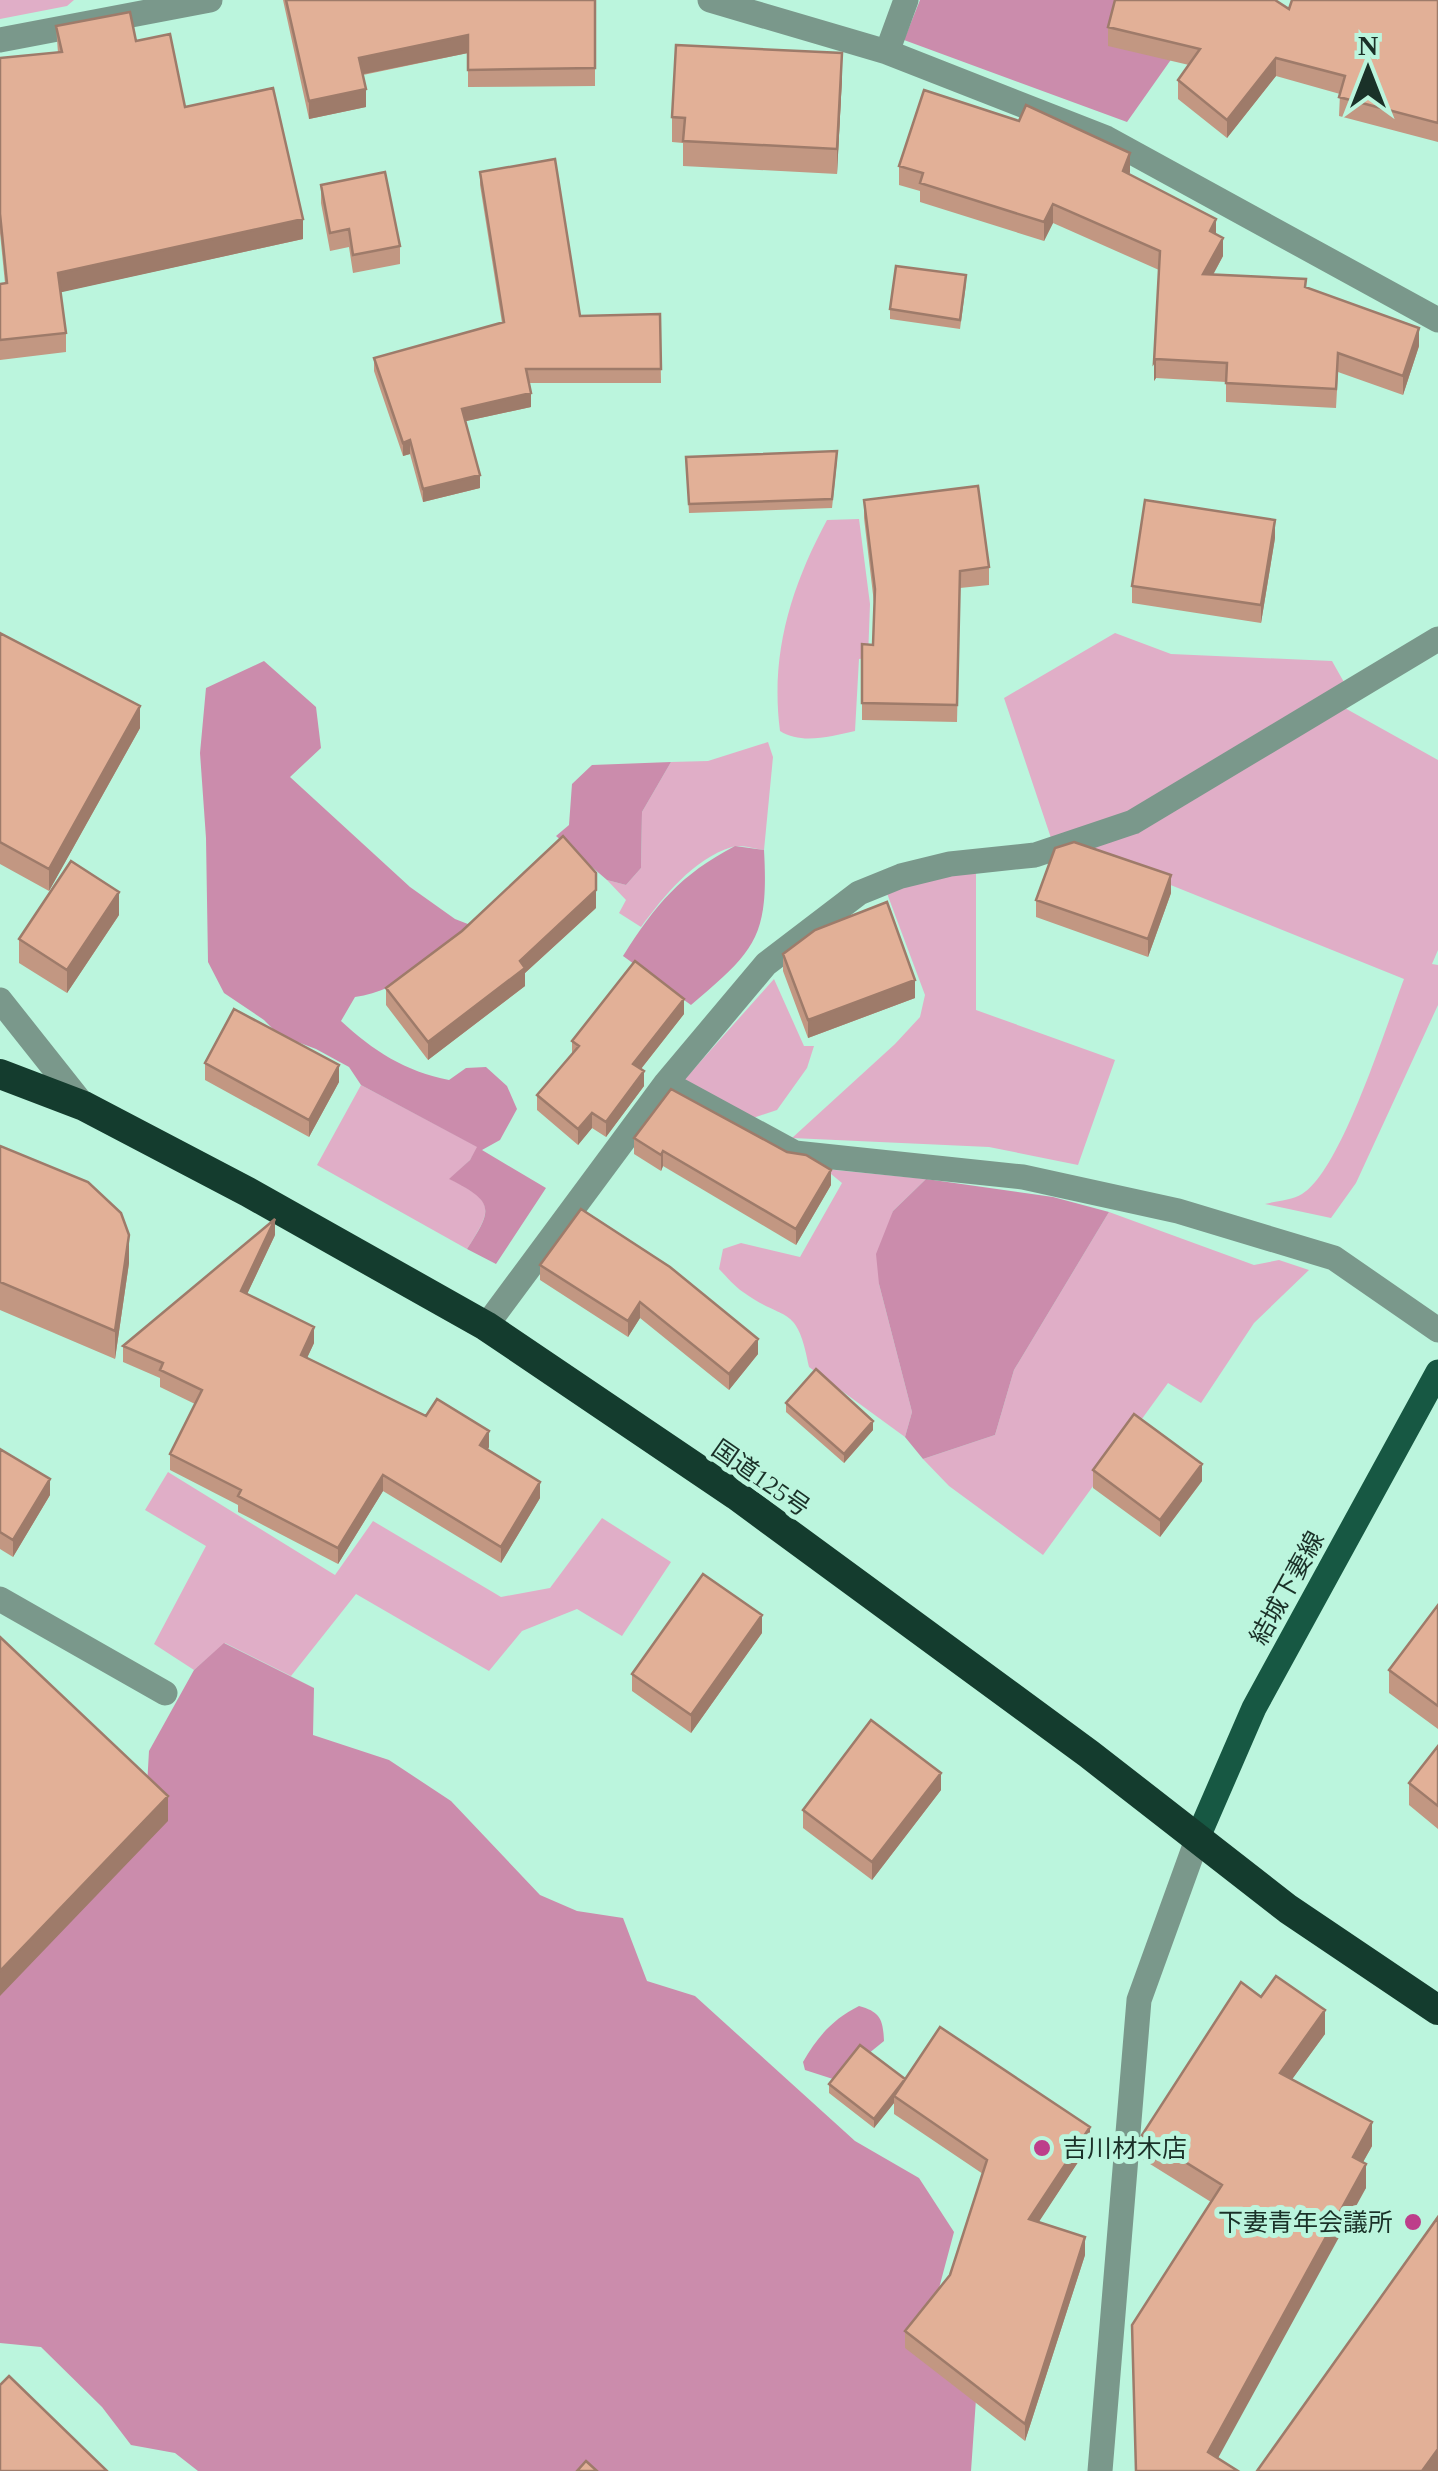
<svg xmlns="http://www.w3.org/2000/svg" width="1438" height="2471" font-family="'Times New Roman','Noto Sans JP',serif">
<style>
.green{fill:#e0aec7}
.forest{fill:#cb8cac}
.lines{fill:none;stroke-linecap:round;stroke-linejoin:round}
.street{stroke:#7a988b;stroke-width:25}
.primary{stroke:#175843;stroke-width:25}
.highway{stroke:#143c2e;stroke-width:30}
.wall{fill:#c29782}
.shaded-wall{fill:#9e7b6a}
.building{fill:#e2b097;stroke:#9e7b6a;stroke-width:2.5}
.poi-dot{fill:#bd3e8a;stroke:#bbf5dd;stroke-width:4}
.labels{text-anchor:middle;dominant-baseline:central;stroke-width:10;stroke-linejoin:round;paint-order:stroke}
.street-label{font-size:25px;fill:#1a3128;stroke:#bbf5dd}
.poi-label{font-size:25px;fill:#1a3128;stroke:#bbf5dd;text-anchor:start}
</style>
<rect width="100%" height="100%" fill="#bbf5dd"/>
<path class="green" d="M0,0H74L67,6L0,19Z
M859,519L870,604L868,658L859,659L855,731C831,736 802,745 780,731C770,654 791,587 827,520Z
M1115,633L1171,654L1332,661L1345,684L1122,815L1051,838L1004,698Z
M1343,707L1438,760V950L1432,964L1438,965V1005L1356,1183L1331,1218L1265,1204C1276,1201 1293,1200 1302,1194C1341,1171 1386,1026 1404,979L1081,849Z
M768,742L773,757L764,850C754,849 741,844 732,847C693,859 664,896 641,927L619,913L626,900L607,880L626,885L641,868L642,812L671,762L708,761Z
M976,866V1010L1115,1060L1078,1165L989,1147L792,1138L895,1044L920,1017L925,995L885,888Z
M774,979L804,1046H814L807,1068L777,1110L753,1118L684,1080Z
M361,1085L478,1147L470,1160L450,1179C496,1202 492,1209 467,1249L317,1165Z
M825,1169L926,1179L893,1211L879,1284L912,1412L905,1437L809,1367C797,1302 785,1323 743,1292C734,1286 726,1276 719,1269L723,1249L741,1243L800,1257L842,1183Z
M1109,1212L1254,1265L1279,1260L1309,1270L1254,1323L1201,1403L1168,1383L1043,1555L949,1486L923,1459L995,1435L1014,1370Z
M168,1472L335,1575L373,1521L501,1597L550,1588L602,1518L671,1562L622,1636L577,1609L522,1631L489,1671L356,1594L291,1676L225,1643L194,1670L154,1644L206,1546L145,1510Z"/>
<path class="forest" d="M920,0H1213L1127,122L904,40Z
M264,661L316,707L321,748L290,777L410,887L455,919L473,926C436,957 403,990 355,997L341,1021C372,1050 406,1072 449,1080L466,1068L486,1067L507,1086L517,1109L500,1140L482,1150L546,1188L496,1264L467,1249C493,1209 495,1202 449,1179L470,1160L477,1147L361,1085L349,1067L316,1049L279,1035L264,1020L224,993L208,962L206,838L200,753L206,688Z
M671,762L642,812L641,868L626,885L607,880L556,836L569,825L572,784L592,765Z
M735,846L764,850C769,938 755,951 691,1005L623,956C656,904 680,875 735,846Z
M926,1179L1053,1197L1109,1212L1014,1370L995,1435L923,1459L905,1437L912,1412L879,1284L876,1254L893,1211Z
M224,1643L314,1688L313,1735L389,1760L451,1801L540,1895L577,1911L623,1918L647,1981L695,1996L855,2141L919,2178L954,2232L934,2307L976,2399L971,2471H198L175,2453L131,2445L102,2407L41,2347L0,2343V1955L145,1821L149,1751L194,1670Z
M859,2006C881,2012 883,2020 884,2041L836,2080L805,2070L803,2062C818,2036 833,2019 859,2006Z"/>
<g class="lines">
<path class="street" d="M710,0L887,52L1106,138L1438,320
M0,40L210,0
M887,52L906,0
M0,1000L84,1106
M666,1083L795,1153L1023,1177L1178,1211L1334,1258L1438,1330
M486,1326L666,1083L766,964L859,893L901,876L950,864L1035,855L1133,822L1438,639
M0,1599L165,1693
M1100,2471L1139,2000L1198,1837"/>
<path class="primary" d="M1198,1837L1254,1708L1438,1372"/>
<path class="highway" d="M0,1074L84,1106L248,1192L486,1326L736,1495L1089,1754L1288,1909L1438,2010"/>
</g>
<path class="wall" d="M283,0H595V86L468,87V53L363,75L366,107L309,119Z
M1438,0V142L1339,116L1340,94L1276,76L1227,138L1178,99V80L1189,65L1108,46V27L1289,9Z
M56,26L136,41L185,107L303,239L60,292L66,333V352L0,360V284L5,283L0,233V58L58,53Z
M842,78L837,174L683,166V143L672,142V117Z
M899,166L1130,172L1129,174L1216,234L1223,256L1213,275L1306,287L1419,346L1403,395L1338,372L1336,408L1226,402V382L1156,378L1154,381L1159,270L1053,223L1044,241L920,202V191L899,185Z
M480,172L580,316L660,314L661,383H529L531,407L466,421L480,488L423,502L410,454L403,456L374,371V358L502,323L480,185Z
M321,185L400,246V264L353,273L349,247L330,251L321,203Z
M966,284L960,329L890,319V309Z
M686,457L837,460L832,508L689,513Z
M864,500L989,567V585L960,588L957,722L862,720V644L873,645L874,603L864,518Z
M1275,538L1261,623L1132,603V586Z
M0,633L140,728L49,891L0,864Z
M1171,893L1148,957L1036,917V900Z
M596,908L525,973V986L428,1060L386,1005V988Z
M119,915L67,993L19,963V939Z
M783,954L915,998L808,1038L783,971Z
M684,1014L641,1069L644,1086L606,1137L592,1128L578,1145L537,1110V1095L572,1054V1041Z
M205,1063L339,1082L309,1137L205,1080Z
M634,1138L831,1185L796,1245L663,1166L661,1171L634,1154Z
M0,1146L129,1263L115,1359L0,1310Z
M275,1235L247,1294L314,1343L307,1358L489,1447L488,1450L540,1498L501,1563L383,1491L338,1564L238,1512V1505L170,1470V1454L195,1404L160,1387V1378L123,1362V1346Z
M540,1265L670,1267L758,1354L729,1390L640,1318L628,1337L540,1280Z
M786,1403L873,1430L844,1463L786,1412Z
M0,1449L50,1495L13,1557L0,1549Z
M1093,1470L1202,1481L1160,1537L1093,1488Z
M1438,1605V1729L1389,1693V1670Z
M762,1633L691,1733L632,1691V1674Z
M1438,1746V1829L1409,1805V1783Z
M941,1790L872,1880L803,1828V1810Z
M1261,1997L1325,2034L1292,2079L1372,2146L1363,2162L1366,2188L1135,2471L1211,2202L1142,2159V2135Z
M905,2079L1090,2144L1038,2222L1085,2255L1025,2441L905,2348V2331L950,2275L983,2174L894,2114V2103L874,2128L829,2093V2084Z"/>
<path class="shaded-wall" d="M468,35V53L359,75V58Z
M842,53V78L837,174V149Z
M1276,58V76L1227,138V120Z
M366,89V107L309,119V101Z
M1130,153V172L1123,190V171Z
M1053,204V223L1044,241V222Z
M303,219V239L58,293V273Z
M1216,219V238L1210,231Z
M1223,238V256L1203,293V274Z
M1419,328V346L1403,395V376Z
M1156,359V378L1154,381V362Z
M531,393V407L462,422V409Z
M410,440V454L403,456V443Z
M480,475V488L423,502V489Z
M1275,520V538L1261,623V605Z
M140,706V728L49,891V869Z
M1171,875V893L1148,957V939Z
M596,890V908L525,973V986L428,1060V1042Z
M119,892V915L67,993V970Z
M915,980V998L808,1038V1020Z
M684,999V1014L633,1079V1064Z
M339,1065V1082L309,1137V1120Z
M644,1071V1086L606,1137V1122Z
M592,1113V1128L578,1145V1129Z
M663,1151V1166L661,1171V1155Z
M831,1170V1185L796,1245V1229Z
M275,1219V1235L241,1307V1291Z
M129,1235V1263L115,1359V1331Z
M640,1302V1318L628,1337V1321Z
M314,1327V1343L301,1371V1355Z
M758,1339V1354L729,1390V1374Z
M873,1421V1430L844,1463V1454Z
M489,1431V1447L480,1462V1445Z
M1202,1464V1481L1160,1537V1520Z
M383,1475V1491L338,1564V1548Z
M50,1479V1495L13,1557V1540Z
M540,1482V1498L501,1563V1547Z
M762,1615V1633L691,1733V1715Z
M941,1773V1790L872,1880V1862Z
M168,1796V1821L0,1996V1971Z
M1325,2010V2034L1280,2096V2073Z
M905,2079L894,2096V2103L874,2128V2119Z
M1372,2122V2146L1353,2180V2157Z
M1090,2127V2144L1029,2237V2219Z
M1366,2164V2188L1211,2471L1208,2452Z
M1085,2237V2255L1025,2441V2424Z
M1438,2449V2471H1422Z"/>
<path class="building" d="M286,0H595V68L468,70V35L359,58L366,89L309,101Z
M1115,0H1275L1289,9L1292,0H1438V123L1339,97L1345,76L1276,58L1227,120L1178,80L1200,49L1108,27Z
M130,12L136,41L170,34L185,107L273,88L303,219L58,273L66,333L0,340V284L7,283L0,214V58L62,52L56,26Z
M676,45L842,53L837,149L683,141L685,118L672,117Z
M924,90L1019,121L1026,105L1130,153L1123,171L1216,219L1210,231L1223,238L1203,274L1306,279L1305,287L1419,328L1403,376L1338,353L1336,389L1226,383L1227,363L1156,359L1154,362L1160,251L1053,204L1044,222L920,183L923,173L899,166Z
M555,159L580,316L660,314L661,369H526L531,393L462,409L480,475L423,489L410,440L403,443L374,358L504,322L480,172Z
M385,172L400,246L353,255L349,229L330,233L321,185Z
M896,266L966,275L960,320L890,309Z
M837,451L832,499L689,504L686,457Z
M978,486L989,567L960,571L957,705L862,703V644L873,645L875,589L864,500Z
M1145,500L1275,520L1261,605L1132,586Z
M0,633L140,706L49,869L0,842Z
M563,836L596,873V890L520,961L525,968L428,1042L386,988L462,931Z
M1074,842L1171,875L1148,939L1036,900L1055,848Z
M71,861L119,892L67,970L19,939Z
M887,902L915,980L808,1020L783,954L815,930Z
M635,961L684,999L633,1064L644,1071L606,1122L592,1113L578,1129L537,1095L579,1046L572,1041Z
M234,1009L339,1065L309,1120L205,1063Z
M671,1089L787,1152L806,1155L831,1170L796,1229L663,1151L661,1155L634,1138Z
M0,1146L88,1182L121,1213L129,1235L115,1331L0,1282Z
M581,1209L670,1267L758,1339L729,1374L640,1302L628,1321L540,1265Z
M275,1219L241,1291L314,1327L301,1355L426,1416L437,1399L489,1431L480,1445L540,1482L501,1547L383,1475L338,1548L238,1496L241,1490L170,1454L202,1390L160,1370L163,1363L123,1346Z
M816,1369L873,1421L844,1454L786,1403Z
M1134,1414L1202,1464L1160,1520L1093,1470Z
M0,1449L50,1479L13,1540L0,1532Z
M703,1574L762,1615L691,1715L632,1674Z
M1438,1605V1706L1389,1670Z
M0,1637L168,1796L0,1971Z
M871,1720L941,1773L872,1862L803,1810Z
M1438,1746V1806L1409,1783Z
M1276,1976L1325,2010L1280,2073L1372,2122L1353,2157L1366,2164L1208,2452L1238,2471H1136L1132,2325L1222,2185L1142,2135L1241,1982L1261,1997Z
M940,2027L1090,2127L1029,2219L1085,2237L1025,2424L905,2331L950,2275L987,2160L894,2096Z
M860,2045L905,2079L874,2119L829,2084Z
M1438,2217V2449L1422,2471H1257Z
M9,2376L107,2471H0V2385Z
M586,2461L597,2471H577Z"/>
<g class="poi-dot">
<circle cx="1042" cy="2148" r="10"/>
<circle cx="1413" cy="2222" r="10"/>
</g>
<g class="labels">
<g class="street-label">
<text transform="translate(761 1478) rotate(35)">国道125号</text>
<text transform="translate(1287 1588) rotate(-61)">結城下妻線</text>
</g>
<g class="poi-label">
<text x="1062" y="2148">吉川材木店</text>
<text x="1393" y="2222" text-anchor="end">下妻青年会議所</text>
</g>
</g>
<g transform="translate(1368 70)" stroke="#bbf5dd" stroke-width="8" paint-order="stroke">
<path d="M0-8L18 38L0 25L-18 38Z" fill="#1a3128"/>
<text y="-15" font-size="28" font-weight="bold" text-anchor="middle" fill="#1a3128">N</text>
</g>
</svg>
